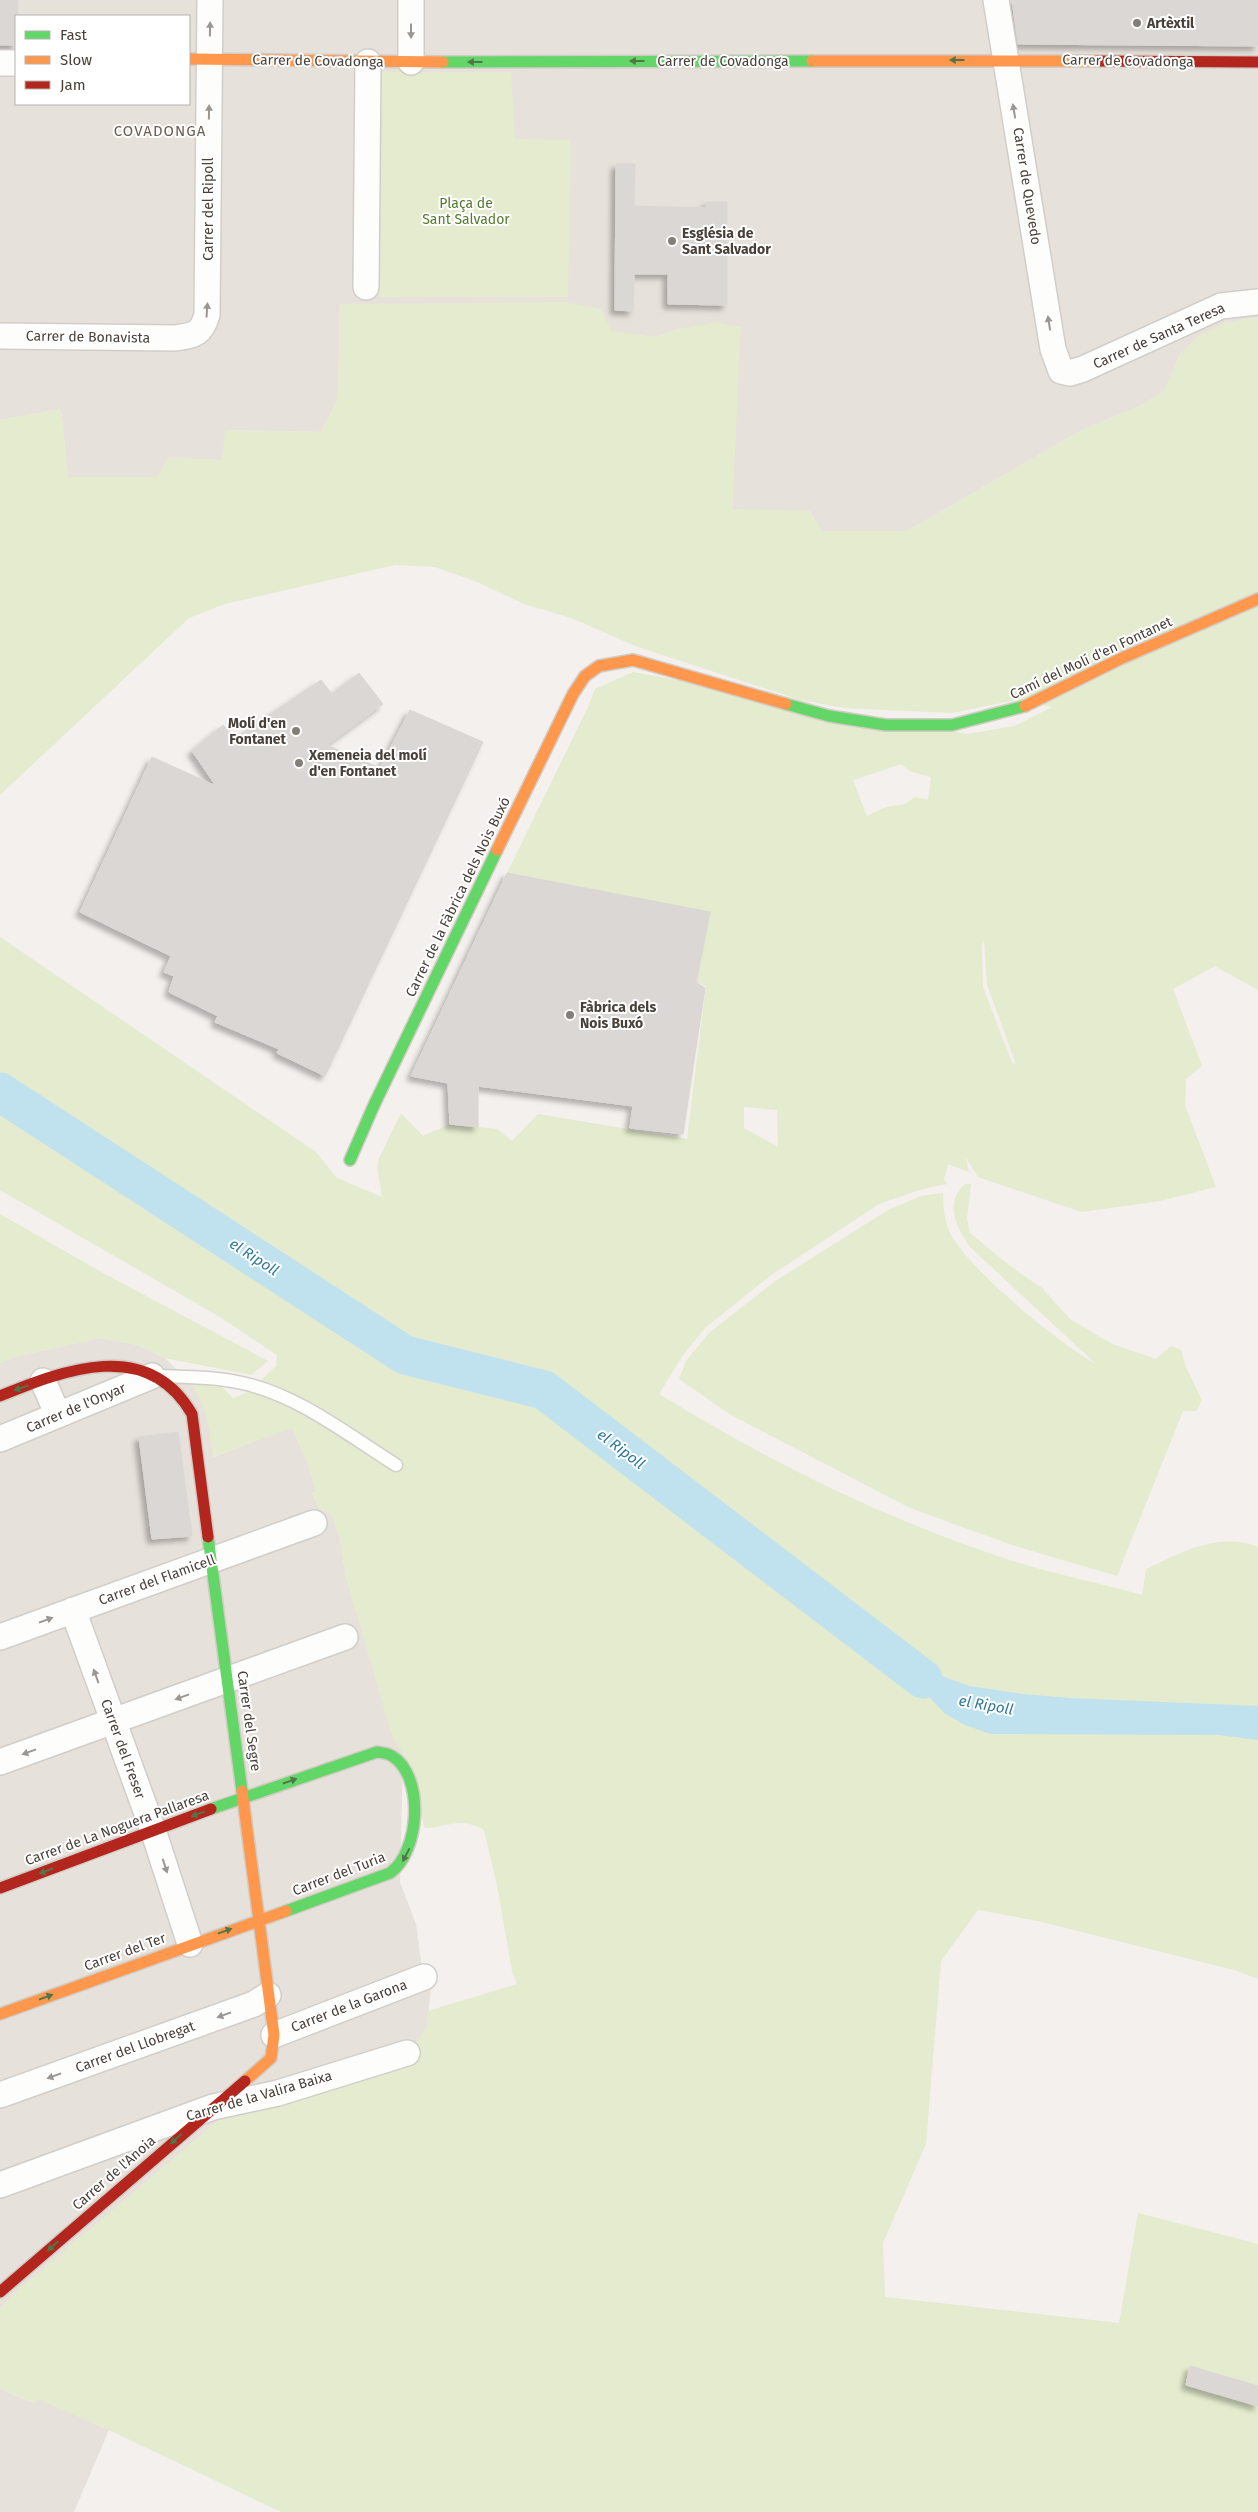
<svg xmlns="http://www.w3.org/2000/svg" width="1258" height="2512" font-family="'Fira Sans',sans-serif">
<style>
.residential{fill:#e7e1db;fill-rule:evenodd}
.green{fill:#e4ebce;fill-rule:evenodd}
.water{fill:#c0e1ee}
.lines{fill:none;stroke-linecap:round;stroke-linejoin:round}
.river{stroke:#c0e1ee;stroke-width:39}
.building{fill:#dbd7d4;stroke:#dbd7d3;filter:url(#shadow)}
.lane-casing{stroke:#d1ceca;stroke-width:15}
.street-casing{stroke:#d1ceca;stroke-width:28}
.fast-casing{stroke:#d2ccc4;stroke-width:14}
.slow-casing{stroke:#d2ccc4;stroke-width:14}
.jam-casing{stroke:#d2ccc4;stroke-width:14}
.lane{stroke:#fdfdfc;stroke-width:12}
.street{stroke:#fdfdfc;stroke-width:25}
.fast{stroke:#63d668;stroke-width:11}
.slow{stroke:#ff974d;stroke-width:11}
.jam{stroke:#b3261e;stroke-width:11}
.oneway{fill:#9a9691}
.oneway2{fill:#527549}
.poi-dot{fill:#847e78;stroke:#fff;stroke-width:2}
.labels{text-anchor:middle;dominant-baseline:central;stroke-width:4;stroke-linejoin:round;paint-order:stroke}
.poi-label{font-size:14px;font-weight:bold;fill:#494139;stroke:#fff;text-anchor:start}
.street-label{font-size:14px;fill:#494139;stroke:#fff}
.park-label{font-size:14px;fill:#547a2d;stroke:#fff}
.neighbourhood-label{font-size:15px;letter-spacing:1px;fill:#6c5d50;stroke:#fff}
.water-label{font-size:15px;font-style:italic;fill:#2f7a9b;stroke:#fff}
</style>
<defs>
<filter id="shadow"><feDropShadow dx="-4.5" dy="4.5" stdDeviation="2.5" flood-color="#0004"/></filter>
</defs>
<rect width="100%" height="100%" fill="#f3f0ed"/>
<path class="residential" d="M0,0H1258V317L1225,323L1181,353L1164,391L1142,405L1082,430L907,531H821L810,511L732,510L740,327L678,329L655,337L340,304L338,399L321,432L226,430L222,460L168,458L158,477H68L61,409L0,420ZM16,16H189V104H16Z
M100,1338L138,1345L165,1358L190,1383L201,1398L207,1414L214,1457L292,1427L307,1461L316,1491L312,1493L319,1508L332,1515L340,1539L346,1577L403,1754L400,1882L416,1924L422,1968L431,1988L427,2026L420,2038L396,2064L13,2294L0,2309V1363L18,1356Z
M0,2389L34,2403L37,2398L109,2430L74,2512H0Z"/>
<path class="green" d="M380,72H511L515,139L571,140L568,297H379Z
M564,302L601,309L611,331L655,337L678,329L716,322L741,327L732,509L810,511L821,531H907L1082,430L1142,405L1164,391L1181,353L1197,337L1225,323L1258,317V990L1215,966L1173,989L1202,1066L1186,1079L1185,1105L1216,1187L1160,1201L1082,1212L978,1177L965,1156L969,1172L948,1164L944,1178L947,1184L922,1189L879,1204L770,1276L705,1328L683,1355L659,1394C766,1460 883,1518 1003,1558C1048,1573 1096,1582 1142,1595L1146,1569C1180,1553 1220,1531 1258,1547V1979L1234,1970L1038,1921L978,1910L941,1961L926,2144L883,2243L885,2297L1119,2323L1138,2213L1258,2244V2512H281L109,2430L37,2399L35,2403L0,2389V2309L13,2294L228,2112L396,2064L420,2038L427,2026L428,2011L517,1984L512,1971L498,1890L484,1830C459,1816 450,1827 425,1828L403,1754L391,1733L346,1577L340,1539L332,1515L319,1508L312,1493L316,1491L307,1461L292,1428L213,1457C209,1428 208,1409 190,1383L222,1387L233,1398L248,1392L276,1366L277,1355L220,1317L0,1190V937L316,1152L337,1178L382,1197L377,1168L379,1158L401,1113L423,1136L450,1124L497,1129L512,1141L538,1114L687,1139L706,986L696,982L710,912L507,873L588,707L595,689L633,672L967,734L1015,726L1052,707L1016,700L952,713L844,708L800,700L635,646L574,619L524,604L477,582L435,567L395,565L225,604L189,618L0,795V420L61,409L68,477H157L168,458L222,460L225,430L321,432L338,399L340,304ZM901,764L910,771L931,777L928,800L915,797L905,804L886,807L867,816L853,780ZM984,939L987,985L1016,1064L1012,1063L983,987L982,945ZM744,1107L777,1110L778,1147L744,1128Z
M965,1184H971L967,1219L970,1233L1010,1266L1042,1288L1070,1319L1112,1344L1156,1359L1171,1346L1181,1350L1186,1367L1202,1400L1196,1411H1183L1117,1576L1012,1545L910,1508L731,1415L679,1379L686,1361L709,1333L774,1282L888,1210L921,1196L943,1193C943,1206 944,1219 949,1231C965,1267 1061,1345 1096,1364L970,1247C956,1227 944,1203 965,1184Z
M0,1214L103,1273L268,1361L251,1375L165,1358L138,1345L100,1338L18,1356L0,1363Z"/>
<path class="water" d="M882,1647L920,1668L969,1686L1023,1694L1069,1698L1258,1706V1740L1219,1735L991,1734L965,1725L944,1713Z"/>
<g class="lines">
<path class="river" d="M0,1092L405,1355L544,1390L923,1679"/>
</g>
<path class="building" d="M0,0H18L16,45H0Z
M1012,0H1258V46L1018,44Z
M616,164H635L634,206L706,208L707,202H727V305L668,304V274H634L633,311L615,310Z
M359,673L383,704L327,745L380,768L410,710L483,742L325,1076L277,1053L279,1049L215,1022L218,1016L169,992L174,976L164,972L171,956L80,912L152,757L216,786L192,751L223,725L235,738L321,680L332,694Z
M507,873L710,912L696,982L705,988L683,1134L630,1128L633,1106L478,1086V1127L450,1124L448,1083L411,1076Z
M178,1432L192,1536L152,1539L139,1437Z
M1190,2366L1258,2386V2406L1186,2385Z"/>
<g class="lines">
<g class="lane-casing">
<path id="lane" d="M162,1376C189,1377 215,1377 242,1383C298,1395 348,1435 396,1465"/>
</g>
<g class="street-casing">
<path id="street" d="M996,0L1053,349L1061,371L1070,373L1083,369L1221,306L1258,302
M411,62V0
M0,63H16
M366,287L368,62
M0,336L175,338C194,335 201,335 207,315L210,0
M43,1381L58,1415
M0,1439L152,1376
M73,1610L153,1830L190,1944
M0,1637L314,1523
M0,1762L345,1637
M274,2035L424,1977
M0,2095L254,2004L268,1995
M0,2185L213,2107L278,2093L407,2053"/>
</g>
<g class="fast-casing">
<path id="fast" d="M443,62L812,61
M786,704L829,716L886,725H952L1025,706
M350,1160L374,1105L497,850
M208,1537L242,1791
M211,1809L377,1752C382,1753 388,1753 392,1756C425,1776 420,1852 390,1873L286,1911"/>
</g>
<g class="slow-casing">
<path id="slow" d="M189,59L443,62
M812,61H1097
M1025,706L1120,659L1258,599
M497,850L573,694L585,676L599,666L633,660L786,704
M242,1791L274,2035L271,2058L245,2081
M0,2014L286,1911"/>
</g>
<g class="jam-casing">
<path id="jam" d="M1097,61L1258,62
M0,1396C64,1370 148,1337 192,1414L208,1537
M0,1888L211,1809
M0,2292L245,2081"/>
</g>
<use href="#lane" class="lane"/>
<use href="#street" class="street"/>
<use href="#fast" class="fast"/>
<use href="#slow" class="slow"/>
<use href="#jam" class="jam"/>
</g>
<defs><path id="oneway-solid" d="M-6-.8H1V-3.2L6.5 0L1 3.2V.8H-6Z" transform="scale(1.25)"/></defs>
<g class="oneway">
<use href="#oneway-solid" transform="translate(210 29) rotate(-89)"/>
<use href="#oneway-solid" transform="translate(411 31) rotate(90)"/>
<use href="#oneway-solid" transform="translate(1014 111) rotate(-99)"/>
<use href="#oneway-solid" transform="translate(209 112) rotate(-89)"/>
<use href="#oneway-solid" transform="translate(207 310) rotate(-86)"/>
<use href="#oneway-solid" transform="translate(1049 323) rotate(-99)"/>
<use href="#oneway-solid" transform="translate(46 1620) rotate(-20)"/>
<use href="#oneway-solid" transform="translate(96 1676) rotate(-110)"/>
<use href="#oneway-solid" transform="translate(182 1697) rotate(160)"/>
<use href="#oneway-solid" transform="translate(29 1752) rotate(160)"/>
<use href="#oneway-solid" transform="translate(165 1866) rotate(72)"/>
<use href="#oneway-solid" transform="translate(224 2015) rotate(160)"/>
<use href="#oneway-solid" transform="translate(54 2076) rotate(160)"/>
</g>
<g class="oneway2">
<use href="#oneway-solid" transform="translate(957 60) rotate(180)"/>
<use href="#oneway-solid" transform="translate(637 61) rotate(180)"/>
<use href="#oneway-solid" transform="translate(475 62) rotate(180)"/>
<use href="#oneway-solid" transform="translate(21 1388) rotate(161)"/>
<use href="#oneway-solid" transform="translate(290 1781) rotate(-19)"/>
<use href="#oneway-solid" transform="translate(198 1814) rotate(160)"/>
<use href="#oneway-solid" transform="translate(406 1855) rotate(118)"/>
<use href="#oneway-solid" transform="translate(46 1871) rotate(159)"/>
<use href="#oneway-solid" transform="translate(225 1931) rotate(-20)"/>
<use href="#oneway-solid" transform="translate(46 1997) rotate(-20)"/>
<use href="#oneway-solid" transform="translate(176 2139) rotate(139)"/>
<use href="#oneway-solid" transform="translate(53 2246) rotate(139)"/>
</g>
<g class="poi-dot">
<circle cx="1137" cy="23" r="5"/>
<circle cx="672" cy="241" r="5"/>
<circle cx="296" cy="731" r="5"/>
<circle cx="299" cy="763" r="5"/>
<circle cx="570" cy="1015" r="5"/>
</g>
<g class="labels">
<g class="poi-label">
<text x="1147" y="23">Artèxtil</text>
<text x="682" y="233">Església de<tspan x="682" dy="16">Sant Salvador</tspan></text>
<text x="286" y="723" text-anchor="end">Molí d'en<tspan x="286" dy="16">Fontanet</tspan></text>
<text x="309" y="755">Xemeneia del molí<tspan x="309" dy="16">d'en Fontanet</tspan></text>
<text x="580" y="1007">Fàbrica dels<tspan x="580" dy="16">Nois Buxó</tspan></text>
</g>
<g class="street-label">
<text transform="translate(318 61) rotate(1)">Carrer de Covadonga</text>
<text x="723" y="61">Carrer de Covadonga</text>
<text transform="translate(1128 61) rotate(1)">Carrer de Covadonga</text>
<text transform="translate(1027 186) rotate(81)">Carrer de Quevedo</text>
<text transform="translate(208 209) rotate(-90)">Carrer del Ripoll</text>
<text transform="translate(1159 336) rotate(-24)">Carrer de Santa Teresa</text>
<text transform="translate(88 337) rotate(1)">Carrer de Bonavista</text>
<text transform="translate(1091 658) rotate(-25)">Camí del Molí d'en Fontanet</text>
<text transform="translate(458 897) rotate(-64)">Carrer de la Fàbrica dels Nois Buxó</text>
<text transform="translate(76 1408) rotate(-23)">Carrer de l'Onyar</text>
<text transform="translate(157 1580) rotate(-20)">Carrer del Flamicell</text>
<text transform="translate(249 1721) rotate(82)">Carrer del Segre</text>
<text transform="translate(123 1749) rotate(70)">Carrer del Freser</text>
<text transform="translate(117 1828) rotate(-20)">Carrer de La Noguera Pallaresa</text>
<text transform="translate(339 1874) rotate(-21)">Carrer del Turia</text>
<text transform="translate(125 1952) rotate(-20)">Carrer del Ter</text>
<text transform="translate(349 2006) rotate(-21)">Carrer de la Garona</text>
<text transform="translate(135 2047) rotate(-20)">Carrer del Llobregat</text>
<text transform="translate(259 2096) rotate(-16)">Carrer de la Valira Baixa</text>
<text transform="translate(114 2173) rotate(-41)">Carrer de l'Anoia</text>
</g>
<g class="park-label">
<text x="466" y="203">Plaça de<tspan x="466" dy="16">Sant Salvador</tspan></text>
</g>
<g class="neighbourhood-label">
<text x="160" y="131">COVADONGA</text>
</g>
<g class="water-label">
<text transform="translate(254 1257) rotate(33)">el Ripoll</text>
<text transform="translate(621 1449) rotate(37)">el Ripoll</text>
<text transform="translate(986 1705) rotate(10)">el Ripoll</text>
</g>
</g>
<rect x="15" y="15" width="175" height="90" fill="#ffffff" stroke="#b6b3b0"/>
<rect x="25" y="31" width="25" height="8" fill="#63d668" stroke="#b6b3b0"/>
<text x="60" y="40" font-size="15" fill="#494139">Fast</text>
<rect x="25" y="56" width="25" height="8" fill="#ff974d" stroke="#b6b3b0"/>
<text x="60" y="65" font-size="15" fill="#494139">Slow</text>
<rect x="25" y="81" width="25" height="8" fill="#b3261e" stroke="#b6b3b0"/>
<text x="60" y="90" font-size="15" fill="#494139">Jam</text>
</svg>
